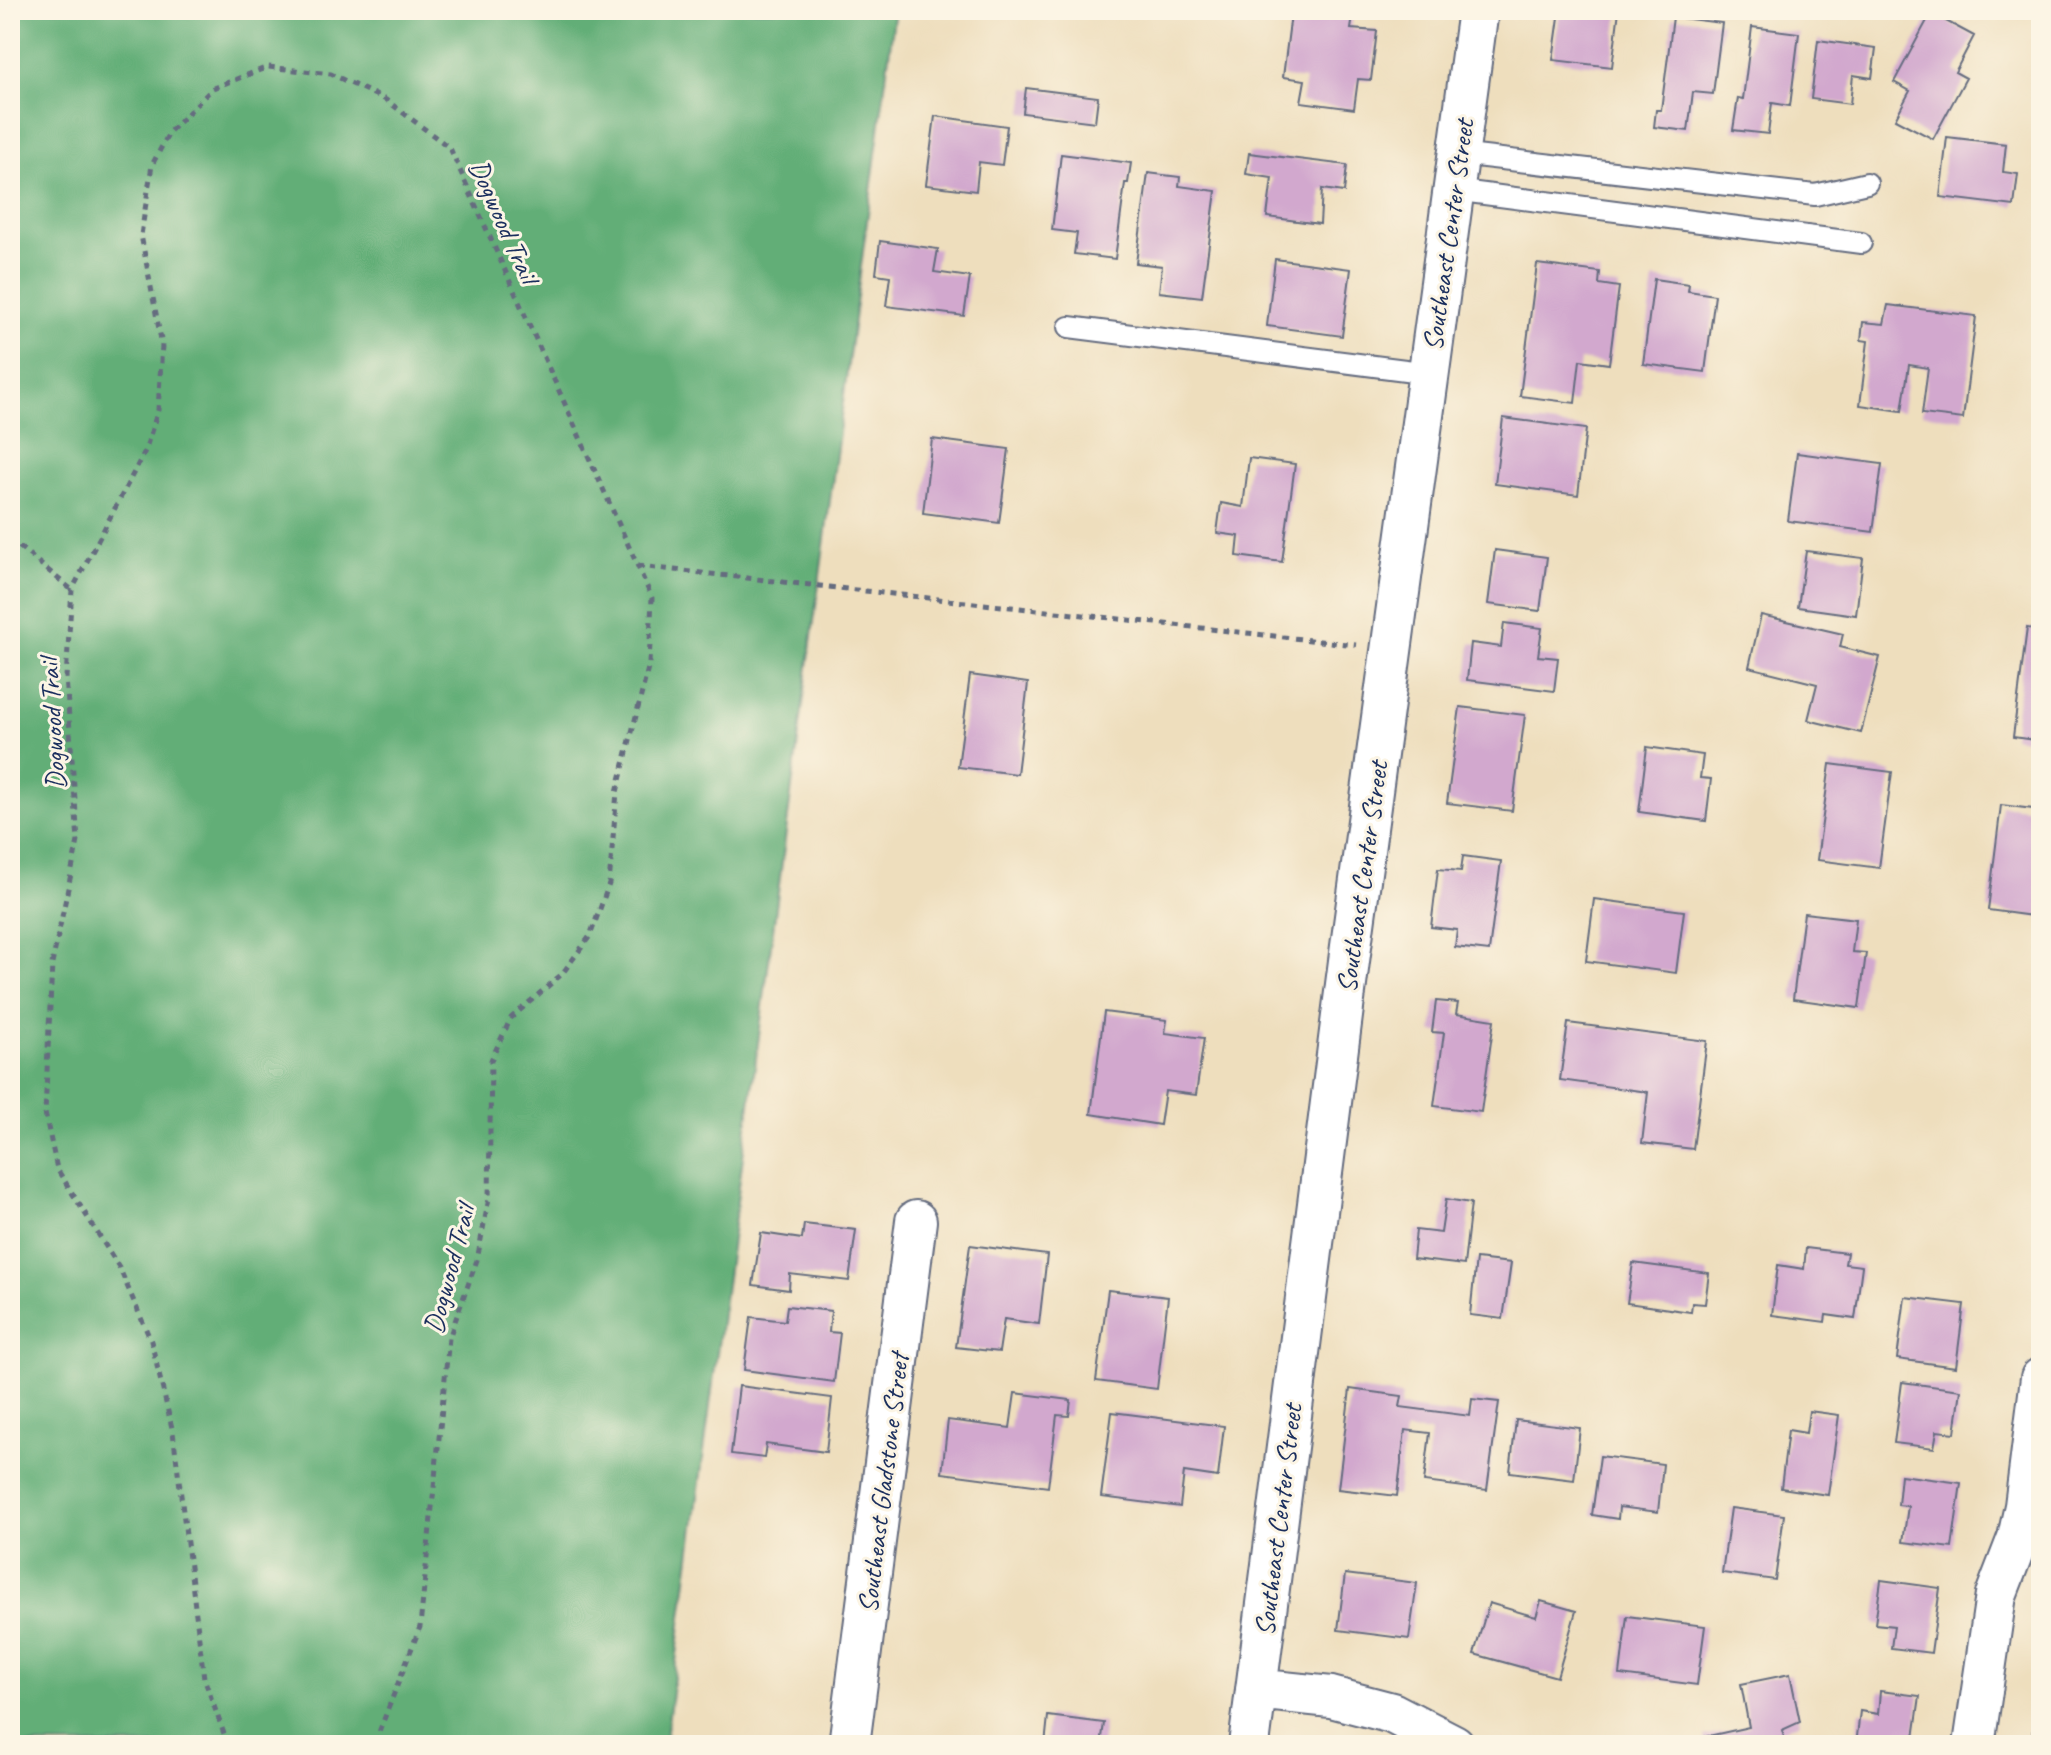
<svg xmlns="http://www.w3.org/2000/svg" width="2051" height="1755" font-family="Caveat,sans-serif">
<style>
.forest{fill:#62ae77;stroke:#3e6e6a;stroke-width:2}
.building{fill:#d2a8ce}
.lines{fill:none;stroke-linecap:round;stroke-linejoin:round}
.lane-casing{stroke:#656c7f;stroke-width:24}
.street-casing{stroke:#656c7f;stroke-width:44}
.path{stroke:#656c7f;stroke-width:5;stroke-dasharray:6 6;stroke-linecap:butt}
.lane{stroke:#fff;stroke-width:20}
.street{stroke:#fff;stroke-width:40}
.labels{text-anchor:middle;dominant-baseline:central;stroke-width:6;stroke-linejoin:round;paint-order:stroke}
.street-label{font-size:28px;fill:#1b2f5e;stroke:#fcf5e5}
</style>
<rect width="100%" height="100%" fill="#fcf5e5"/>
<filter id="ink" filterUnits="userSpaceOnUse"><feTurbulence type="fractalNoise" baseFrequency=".0125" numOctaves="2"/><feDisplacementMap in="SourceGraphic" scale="16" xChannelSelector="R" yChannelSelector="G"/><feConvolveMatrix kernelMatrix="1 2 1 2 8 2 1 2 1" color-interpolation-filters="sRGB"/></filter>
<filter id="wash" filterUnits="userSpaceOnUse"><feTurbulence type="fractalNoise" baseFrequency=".006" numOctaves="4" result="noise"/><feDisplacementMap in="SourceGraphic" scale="32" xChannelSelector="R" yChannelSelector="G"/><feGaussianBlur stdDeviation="1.8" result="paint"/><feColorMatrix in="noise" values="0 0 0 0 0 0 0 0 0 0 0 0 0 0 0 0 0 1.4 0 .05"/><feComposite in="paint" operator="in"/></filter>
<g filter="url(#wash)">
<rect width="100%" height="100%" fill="#eedebd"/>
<path class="forest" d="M10,10H895L665,1745H10Z"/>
<g id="blocks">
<path class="building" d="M1311,10H1354L1351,29L1377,31L1371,80L1358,79L1354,109L1301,102L1305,80L1283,77L1291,14L1310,17Z
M1560,10H1619L1612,67L1553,60Z
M1931,13L1974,36L1955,72L1966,78L1933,139L1895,119L1910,91L1894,82Z
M1673,17L1722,23L1713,94L1693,92L1688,131L1654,127L1656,110H1661Z
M1752,27L1799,33L1790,106L1772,103L1768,134L1733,130L1738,98L1743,99Z
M1818,40L1876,48L1872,78L1853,75L1850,104L1811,99Z
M1026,88L1098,97L1095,122L1023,113Z
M935,116L1007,126L1002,165L979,162L976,191L926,185Z
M1947,137L2006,144L2003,172L2018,174L2014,206L1940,197Z
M1249,153L1347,165L1344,192L1322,189L1320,224L1267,217L1272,178L1246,174Z
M1061,154L1131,163L1128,183H1125L1115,259L1074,254L1077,233L1052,230Z
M1148,173L1180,177L1179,186L1216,191L1202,297L1159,292L1162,266L1136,263Z
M880,241L938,249L934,272L970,277L964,316L886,306L890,276L876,274Z
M1275,259L1351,269L1342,336L1267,326Z
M1537,264L1600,272L1599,284L1619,287L1609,364L1580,360L1575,403L1520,396Z
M1654,279L1689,284L1688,291L1715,295L1705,372L1643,364Z
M1888,305L1976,316L1963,419L1922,414L1928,368L1909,365L1902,411L1860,405L1868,341L1861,340L1863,322L1884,324Z
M1503,418L1586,429L1578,495L1495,484Z
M932,439L1009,449L999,523L923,513Z
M1797,453L1882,464L1873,532L1788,521Z
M1249,458L1295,464L1282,562L1237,556L1239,536L1217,533L1221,503L1243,507Z
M1495,550L1547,557L1540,611L1488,604Z
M1806,551L1863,558L1856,615L1798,607Z
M1761,615L1843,634L1840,647L1880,657L1861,733L1808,720L1817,684L1749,667Z
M1504,623L1542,628L1538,656L1558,658L1554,691L1467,680L1471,643L1501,647Z
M2027,628L2041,630V741L2013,737Z
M970,675L1028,683L1017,774L958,767Z
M1460,707L1525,715L1512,811L1447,803Z
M1647,747L1703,755L1700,778L1711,779L1706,821L1639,812Z
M1830,764L1892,772L1879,868L1817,860Z
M2001,805L2041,810L2040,917L1988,910Z
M1463,856L1501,861L1489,951L1455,947L1457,930L1431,927L1438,869L1461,871Z
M1594,899L1684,911L1676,973L1586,961Z
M1804,913L1856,919L1852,952L1866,953L1859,1008L1793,999Z
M1436,1001L1458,1003L1456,1014L1494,1020L1481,1112L1434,1106L1444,1033L1432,1032Z
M1104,1012L1167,1020L1165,1033L1204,1038L1196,1095L1165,1091L1160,1125L1091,1114Z
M1568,1023L1707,1041L1693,1149L1642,1143L1648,1092L1560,1080Z
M1446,1199L1471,1203L1464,1265L1413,1259L1416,1230L1441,1233Z
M804,1224L856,1230L849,1281L790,1274L789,1290L753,1285L761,1233L802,1239Z
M970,1245L1047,1255L1039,1324L1004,1319L999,1352L956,1347Z
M1806,1248L1847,1253L1845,1264L1862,1266L1855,1319L1826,1315L1825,1322L1772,1315L1778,1265L1804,1269Z
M1476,1259L1511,1263L1503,1319L1470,1315Z
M1633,1263L1709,1273L1705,1304L1692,1303L1691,1312L1627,1303Z
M1108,1290L1168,1297L1157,1389L1096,1381Z
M1905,1297L1964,1304L1956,1367L1897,1359Z
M787,1306L831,1311L829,1332L840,1333L834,1382L744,1370L751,1317L785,1321Z
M1902,1382L1961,1390L1955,1433L1937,1431L1934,1448L1894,1443Z
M739,1386L832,1398L826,1452L766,1444L764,1458L731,1454Z
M1350,1389L1402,1396L1400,1407L1470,1416L1472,1399L1499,1402L1487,1490L1424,1482L1430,1433L1405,1430L1397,1496L1338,1489Z
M1015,1393L1071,1400L1069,1416L1057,1415L1048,1487L942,1473L948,1420L1010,1428Z
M1809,1411L1839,1415L1828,1495L1781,1488L1788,1430L1806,1433Z
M1112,1412L1224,1426L1218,1477L1184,1472L1180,1507L1101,1497Z
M1516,1420L1580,1428L1574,1480L1510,1472Z
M1600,1456L1663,1464L1658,1512L1619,1507L1618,1519L1592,1515Z
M1901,1475L1961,1483L1952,1548L1903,1542L1908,1506L1898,1505Z
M1731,1508L1784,1515L1775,1580L1722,1573Z
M1345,1574L1417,1583L1409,1639L1338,1630Z
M1881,1580L1940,1588L1931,1653L1891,1648L1894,1626L1875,1624Z
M1541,1601L1576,1611L1557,1677L1474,1654L1489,1603L1536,1617Z
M1627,1616L1705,1626L1697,1685L1620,1675Z
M1790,1674L1800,1722L1782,1730L1786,1745H1706L1704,1737L1749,1727L1741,1684Z
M1880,1691L1920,1696L1913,1745H1856L1860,1711L1878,1714Z
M2039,1691L2041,1692V1743L2032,1742Z
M1048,1716L1104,1723L1101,1745H1045Z"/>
</g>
</g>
<g filter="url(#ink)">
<use href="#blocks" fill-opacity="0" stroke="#656c7f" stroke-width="2"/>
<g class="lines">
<g class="lane-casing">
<path id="lane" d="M1458,154L1815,195L1867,183
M1454,190L1861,243
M1069,327L1429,373"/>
</g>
<g class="street-casing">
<path id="street" d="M1256,1689L1331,1697L1392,1713L1454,1745
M849,1745L916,1221
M1249,1745L1349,961L1478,10
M1974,1745L1996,1595L2018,1538L2025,1506L2041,1378"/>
</g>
<path class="path" d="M10,539L72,590
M638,566L1356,645
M228,1745L204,1678L173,1432L151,1341L119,1267L57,1169L45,1113L52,964L78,841L66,677L72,590L145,451L158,410L162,345L141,235L152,165L170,131L213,88L268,67L331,74L386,100L450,148L652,598L649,664L617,792L609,884L590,936L562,974L511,1018L491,1060L489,1198L477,1260L449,1338L420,1627L374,1745"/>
<use href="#lane" class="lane"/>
<use href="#street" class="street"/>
</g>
</g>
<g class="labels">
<g class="street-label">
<text transform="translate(504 221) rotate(66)">Dogwood Trail</text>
<text transform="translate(1448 235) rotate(-82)">Southeast Center Street</text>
<text transform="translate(52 724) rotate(-93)">Dogwood Trail</text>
<text transform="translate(1362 877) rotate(-82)">Southeast Center Street</text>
<text transform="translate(449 1269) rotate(-75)">Dogwood Trail</text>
<text transform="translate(883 1483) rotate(-83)">Southeast Gladstone Street</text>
<text transform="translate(1278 1520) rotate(-83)">Southeast Center Street</text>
</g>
</g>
<rect width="2051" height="1755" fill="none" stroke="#fcf5e5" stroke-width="40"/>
</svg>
